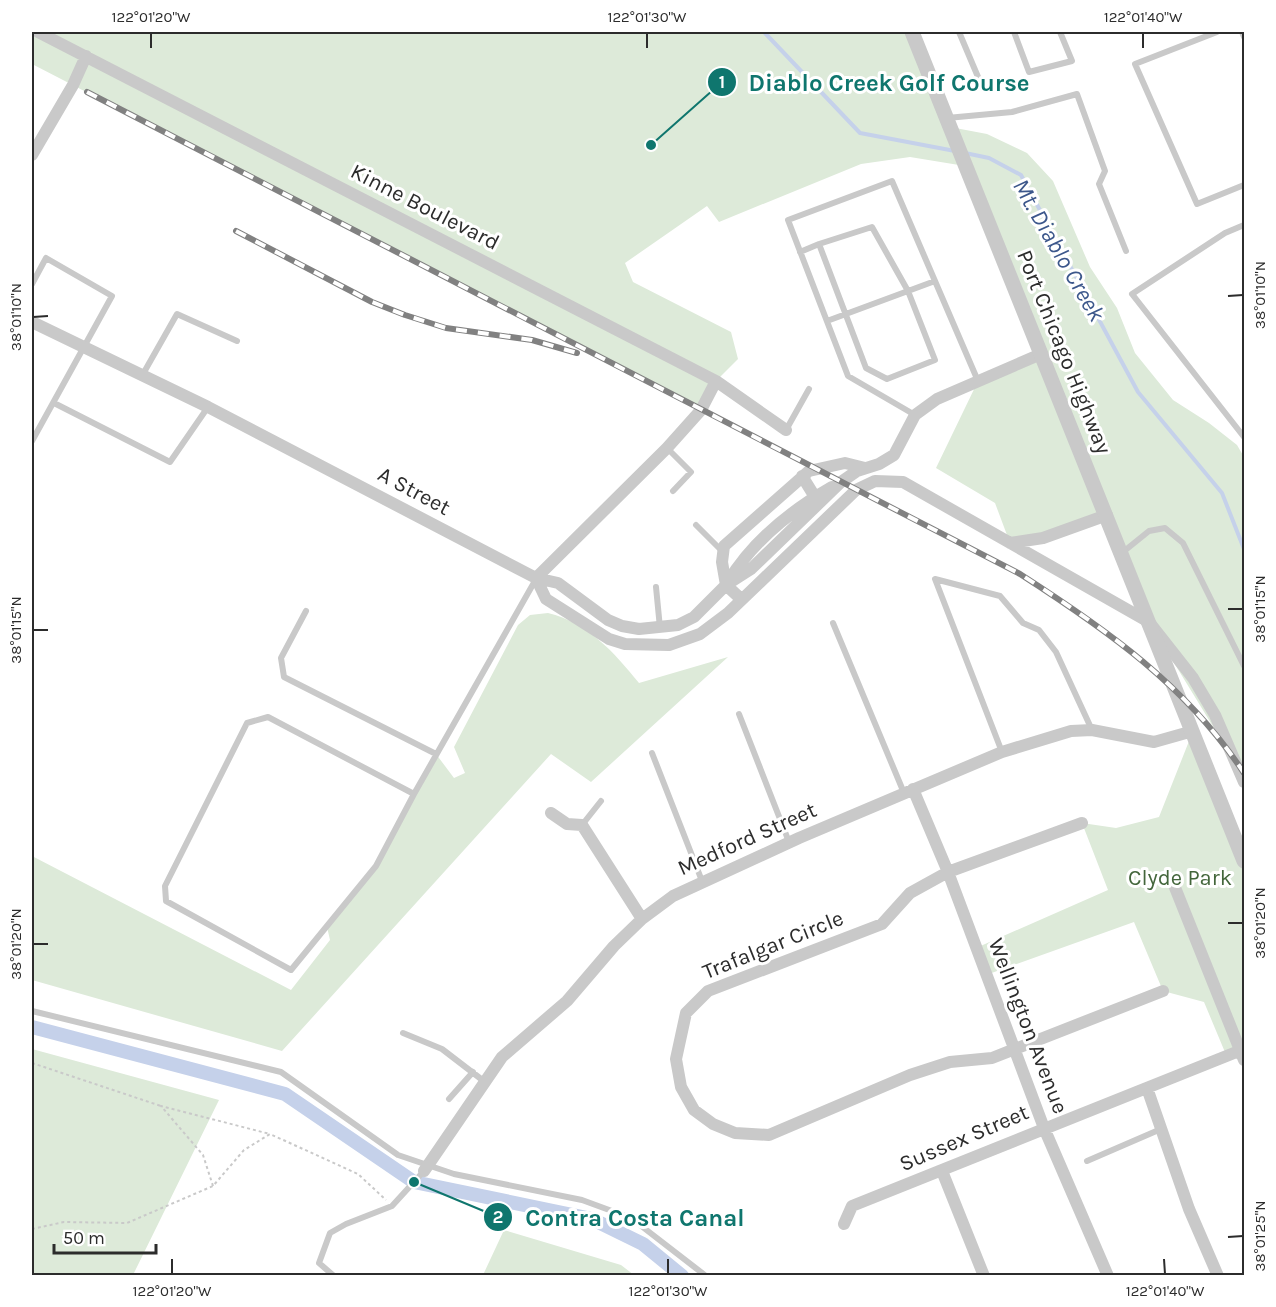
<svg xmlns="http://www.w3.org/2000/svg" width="1276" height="1307" font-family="Karla,sans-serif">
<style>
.green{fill:#ddead9}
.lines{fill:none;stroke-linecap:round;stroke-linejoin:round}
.stream{stroke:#c5d1ea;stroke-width:4}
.canal{stroke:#c5d1ea;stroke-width:14}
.path{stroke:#c9c9c9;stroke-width:2;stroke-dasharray:3 3;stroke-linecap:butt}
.service{stroke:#c9c9c9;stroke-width:6}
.minor{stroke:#c9c9c9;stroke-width:12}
.tertiary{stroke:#c9c9c9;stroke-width:15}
.rail-casing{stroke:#818181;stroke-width:6}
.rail{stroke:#fff;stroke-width:4;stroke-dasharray:11;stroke-linecap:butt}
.ticks{fill:none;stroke:#2c2c2c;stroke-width:2}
.labels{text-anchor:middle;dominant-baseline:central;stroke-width:6;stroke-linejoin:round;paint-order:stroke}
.street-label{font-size:22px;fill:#2c2c2c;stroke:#fff}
.park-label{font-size:22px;fill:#43663b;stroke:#fff}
.water-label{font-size:24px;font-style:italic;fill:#3c578b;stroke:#fff}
.leader{fill:none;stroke:#0f766e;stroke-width:2}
.callout-dot{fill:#0f766e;stroke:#fff;stroke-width:2}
.mark-label{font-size:18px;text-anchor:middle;font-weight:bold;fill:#fff}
.callout-label{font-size:24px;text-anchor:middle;font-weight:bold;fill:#0f766e;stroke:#fff;stroke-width:6;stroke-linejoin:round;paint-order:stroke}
.neatline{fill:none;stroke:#2c2c2c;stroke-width:2}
.ticks-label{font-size:15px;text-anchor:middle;fill:#2c2c2c}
</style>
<rect width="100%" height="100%" fill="#fff"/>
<path class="green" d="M32,32H912L950,127L987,134L1027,153L1053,181L1090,267L1117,308L1135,353L1173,400L1209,423L1237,445L1244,457V773L1217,733L1149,622L1107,516L1010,543L995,503L936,468L978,381L1041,354L965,166L910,157L861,164L719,222L707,206L625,263L633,282L731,332L738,359L716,381L701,410L32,64Z
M548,613C588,623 614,652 639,683L728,657L591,782L551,754L282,1051L32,980V856L291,990L330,940L327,927L376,866L436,754L454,778L465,773L454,747L518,625L530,615Z
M1193,731L1244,861V1060L1239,1052L1227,1057L1204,1002L1163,991L1134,922L986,975L976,948L1108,890L1082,823L1116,828L1159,817Z
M32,1049L219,1100L133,1275H32Z
M504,1230L621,1265L634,1275H483Z"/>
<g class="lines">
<path class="stream" d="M764,32L860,133L955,151
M965,153L989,158L1021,175L1138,392L1222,493L1244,549"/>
<path class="canal" d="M32,1027L285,1094L414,1182L592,1219L643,1244L682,1276"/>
<path class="path" d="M32,1063L161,1106
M213,1186L203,1155L161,1106L270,1134
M32,1229L64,1222L127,1223L213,1186L244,1150L270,1134L358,1174L386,1200"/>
<path class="service" d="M959,32L981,84
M1014,32L1029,72L1072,61L1060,32
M1217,32L1135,64L1197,204L1244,185
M1242,32L1244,37
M947,118L1012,112L1077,94L1105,171L1099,184L1126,251
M1244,225L1225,233L1132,294L1244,437
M872,227L908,291L935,360L887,379L866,368L819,244Z
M800,252L819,244
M32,284L46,258L112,296L32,441
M827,321L935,281
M143,374L177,314L237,341
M54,403L170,462L208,407
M915,415L848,376L788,220L892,181L978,381
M786,430L809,389
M667,448L691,472L673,491
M696,525L722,551
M1123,552L1149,531L1165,528L1183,543L1244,666
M656,587L660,628
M306,611L281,658L284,677L436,754
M833,623L904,793
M739,714L789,842
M1002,752L935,579L1000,596L1023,623L1039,630L1056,652L1092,730
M652,753L702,881
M414,794L376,866L291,970L166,901L165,886L247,723L268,717L414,794L536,579
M582,825L601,801
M32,1011L281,1072L398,1155L454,1174L582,1200L631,1218L706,1276
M403,1033L442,1049L485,1082
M449,1099L473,1072
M1087,1161L1161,1129
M334,1276L319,1263L330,1233L346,1224L392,1206L424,1171"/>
<path class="minor" d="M38,32L716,381L786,430
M32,155L73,85L86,56
M32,322L208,407L536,578L667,448L701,410L716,381
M802,476L815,497
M1010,543L1043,538L1107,515
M536,578L546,599L609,639L625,644L669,645L700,634L728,613L856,490L875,481L903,482L1149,622L1193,678L1215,715L1244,782
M536,578L558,583L608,620L622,626L639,629L678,625L694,617L726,585L751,569L841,482L857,471L879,464L894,455L915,415L937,399L1041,354
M728,582C752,542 792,510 832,487
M741,599L726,585L722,562L724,546L809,471L845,463L865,468
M913,789L948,872L1044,1128L1108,1276
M551,813L567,824L582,825L642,919
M1082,823L948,872L910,893L882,924L708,991L686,1013L676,1059L681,1087L694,1110L713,1124L735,1133L769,1135L910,1075L950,1062L992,1058L1163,991
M1174,885L1244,1060
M1147,1088L1189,1209L1218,1276
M424,1171L502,1057L567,1001L614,946L642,919L673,896L799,838L1002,752L1071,731L1092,730L1154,742L1193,731
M942,1171L984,1276
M844,1224L852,1206L1244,1049"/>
<path class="tertiary" d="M912,32L1244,861"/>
<g class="rail-casing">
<path id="rail" d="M87,92L1020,574C1107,630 1186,685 1244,773
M236,231L372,302L405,315L446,328L532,340L577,353"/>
</g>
<use href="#rail" class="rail"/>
</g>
<path class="ticks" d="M151,33V48M647,33V48M1143,33V48M1228,296L1243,295M33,317L48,316M1228,609H1243M33,630H48M1228,923H1243M33,944H48M1228,1237L1243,1236M172,1259V1274M668,1259V1274M1164,1259L1165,1274"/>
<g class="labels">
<g class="street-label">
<text transform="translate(425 207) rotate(27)">Kinne Boulevard</text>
<text transform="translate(1064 352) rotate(68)">Port Chicago Highway</text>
<text transform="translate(414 491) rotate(28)">A Street</text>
<text transform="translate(747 839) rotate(-24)">Medford Street</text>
<text transform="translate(773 945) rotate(-22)">Trafalgar Circle</text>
<text transform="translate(1028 1026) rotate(69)">Wellington Avenue</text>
<text transform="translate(964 1138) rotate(-23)">Sussex Street</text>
</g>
<g class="park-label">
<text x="1180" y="878">Clyde Park</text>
</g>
<g class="water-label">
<text transform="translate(1059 250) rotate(60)">Mt. Diablo Creek</text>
</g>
</g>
<path class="leader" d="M651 145L722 82M414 1182L498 1217"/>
<g class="callout-dot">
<circle cx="651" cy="145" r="6"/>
<circle cx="414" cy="1182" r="6"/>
<circle cx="722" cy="82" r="15"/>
<circle cx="498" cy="1217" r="15"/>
</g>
<g class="mark-label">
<text x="722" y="88">1</text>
<text x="498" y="1223">2</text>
</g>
<g class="callout-label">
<text x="889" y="91">Diablo Creek Golf Course</text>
<text x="635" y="1226">Contra Costa Canal</text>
</g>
<rect width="1276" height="1307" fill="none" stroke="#ffffff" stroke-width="66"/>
<path d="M54 1244v9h102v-9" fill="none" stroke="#2c2c2c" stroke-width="3"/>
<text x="63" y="1244" font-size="18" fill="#2c2c2c" stroke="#ffffff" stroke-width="4.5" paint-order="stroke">50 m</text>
<rect x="33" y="33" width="1210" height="1241" class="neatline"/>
<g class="ticks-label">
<text x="151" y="22">122°01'20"W</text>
<text x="647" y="22">122°01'30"W</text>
<text x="1143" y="22">122°01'40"W</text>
<text transform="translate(1260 295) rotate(-90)" y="5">38°01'10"N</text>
<text transform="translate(16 317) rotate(-90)" y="5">38°01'10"N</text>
<text transform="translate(1260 609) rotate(-90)" y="5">38°01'15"N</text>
<text transform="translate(16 630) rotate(-90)" y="5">38°01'15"N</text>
<text transform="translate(1260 923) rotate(-90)" y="5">38°01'20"N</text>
<text transform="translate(16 944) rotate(-90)" y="5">38°01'20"N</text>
<text transform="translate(1260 1236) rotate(-90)" y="5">38°01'25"N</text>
<text x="172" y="1296">122°01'20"W</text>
<text x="668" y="1296">122°01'30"W</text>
<text x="1165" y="1296">122°01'40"W</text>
</g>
</svg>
